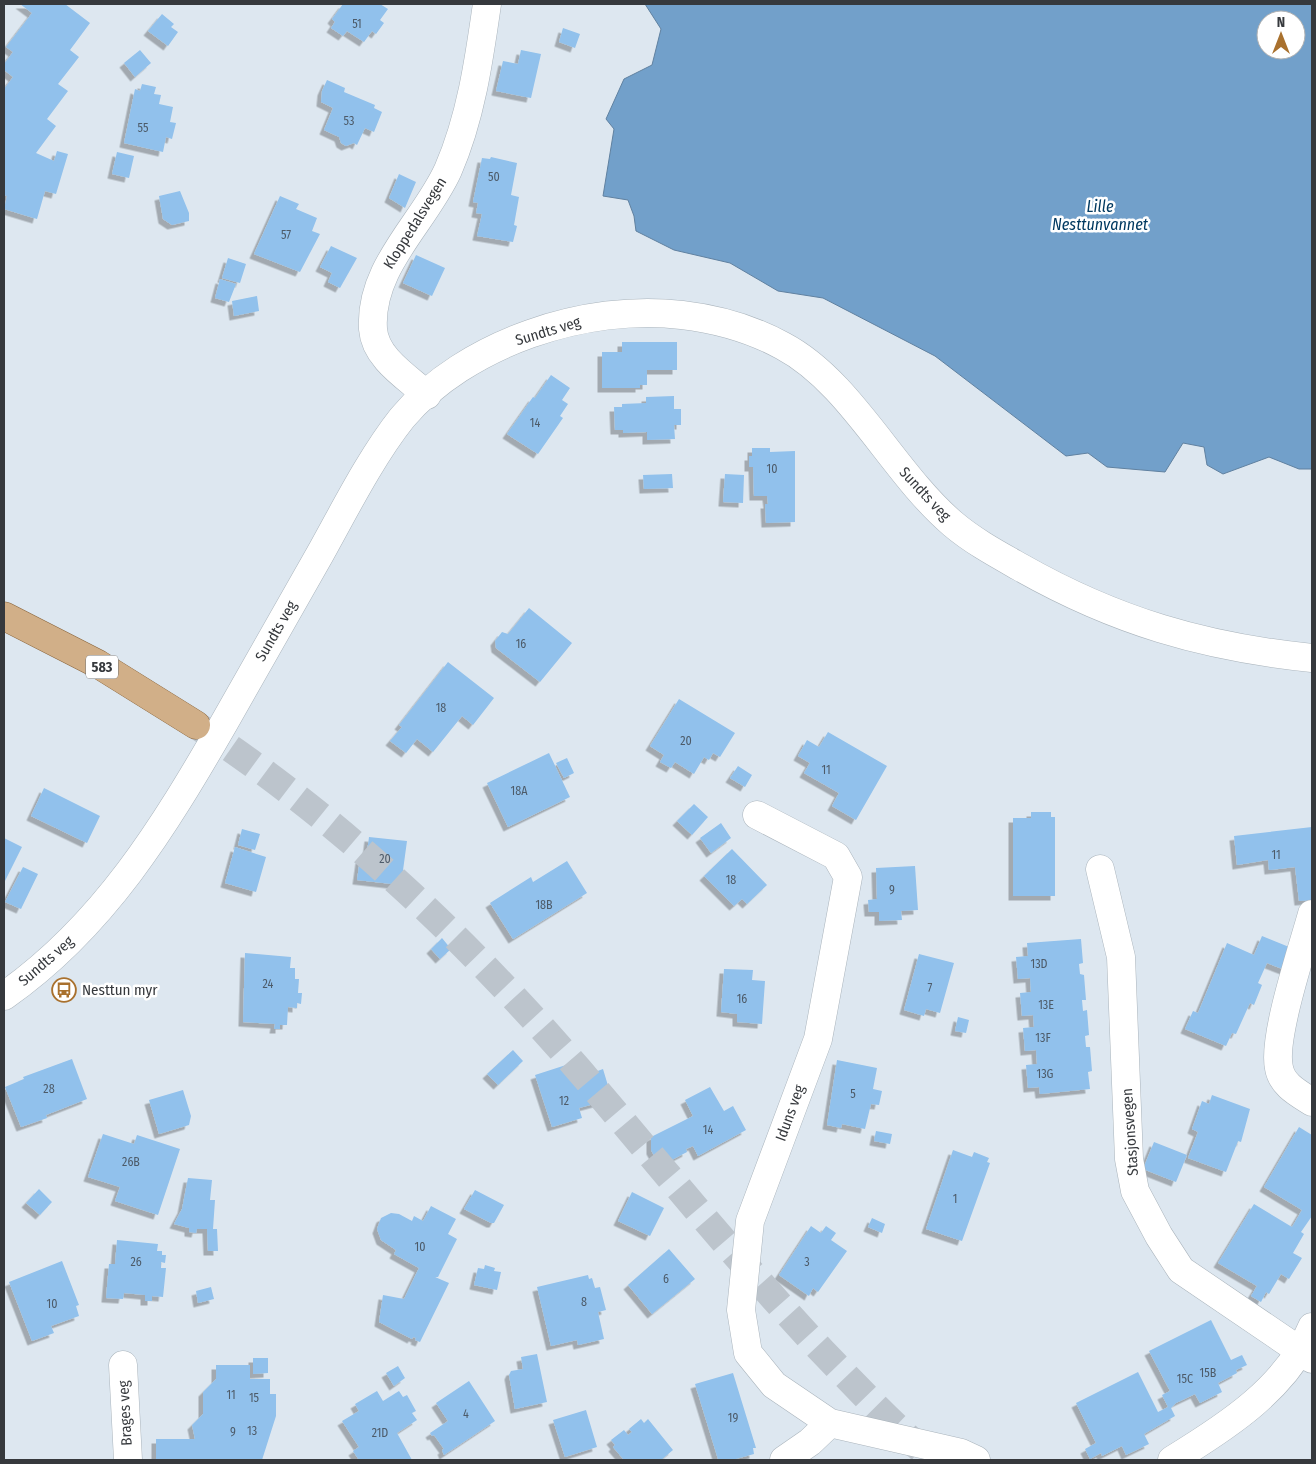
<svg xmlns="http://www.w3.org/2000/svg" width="1316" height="1464" font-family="'Fira Sans Condensed',sans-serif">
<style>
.water{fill:#72a0ca;stroke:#6081a0;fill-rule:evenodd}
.building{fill:#91c1ec;filter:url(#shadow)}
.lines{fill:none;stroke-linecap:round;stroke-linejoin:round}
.primary-tunnel{stroke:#bcc4cc;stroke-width:28;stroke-dasharray:28 14;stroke-linecap:butt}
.minor-casing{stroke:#aab4bc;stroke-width:29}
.tertiary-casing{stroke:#aab4bc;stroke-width:29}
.primary-casing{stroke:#87633a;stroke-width:29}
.minor{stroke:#fff;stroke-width:28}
.tertiary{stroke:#fff;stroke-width:28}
.primary{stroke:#d1af88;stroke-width:28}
.labels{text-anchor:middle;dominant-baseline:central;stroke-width:5;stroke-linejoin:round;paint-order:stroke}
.number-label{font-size:12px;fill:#4d5b69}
.shield{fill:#fff;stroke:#727477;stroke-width:1}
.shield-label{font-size:14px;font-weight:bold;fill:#36393d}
.street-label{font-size:15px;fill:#36393d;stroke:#fff}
.poi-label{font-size:15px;fill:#36393d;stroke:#fff;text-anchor:start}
.water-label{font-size:16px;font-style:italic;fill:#003960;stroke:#fff}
</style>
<defs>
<filter id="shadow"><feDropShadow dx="-4.5" dy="4.5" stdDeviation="0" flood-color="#0004"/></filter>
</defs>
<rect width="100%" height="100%" fill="#dde7f0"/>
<path class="water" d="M645,4H1312V469H1299L1269,457L1223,474L1207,465L1204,447L1183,443L1165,472L1107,467L1088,453L1066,456L935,356L823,298L778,291L730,263L674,250L636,231L634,216L628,200L603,196L614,129L606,119L624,79L652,65L661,29ZM1266,20H1296V50H1266Z"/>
<path class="building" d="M20,4H65L90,23L70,50L79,57L58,84L68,91L47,119L56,126L36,153L54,161L57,151L68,154L56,194L45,191L37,219L4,209L7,196L4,195V89L13,77L4,70V64L13,52L6,47L32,13Z
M343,4H380L388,9L380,20L384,23L376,34L372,31L364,42L347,31L343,36L331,28L335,22L332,19Z
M162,14L174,24L171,27L178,32L168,46L148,31Z
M563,28L580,34L575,48L559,42Z
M140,50L151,63L135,77L124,63Z
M521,50L541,54L531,98L496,91L503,61L518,64Z
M327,80L345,88L344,92L375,105L374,108L382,112L374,132L365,128L357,145L354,143L346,146L341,143L339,137L324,130L333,108L321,102L322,91Z
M142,84L156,87L154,94L161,95L159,104L173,107L170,122L176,123L172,139L166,137L163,152L124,143L135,89L140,91Z
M117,152L134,156L129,178L112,174Z
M491,157L517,163L511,195L519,197L514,225L517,226L513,242L477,236L482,214L476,213L478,203L473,202L482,158L490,159Z
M399,174L416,182L405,208L389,198Z
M180,191L189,213V221L172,225L163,219L159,196Z
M280,196L299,204L296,209L317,218L312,231L320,234L300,272L254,254Z
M331,246L357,258L340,288L328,282L332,273L320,267Z
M416,255L445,268L432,296L403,283Z
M228,258L246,264L240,283L222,278Z
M220,279L236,284L229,302L215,298Z
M257,296L259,311L234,316L232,301Z
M622,342H677V370H647V385H640V388H602V352H622Z
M551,375L570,388L562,400L568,404L560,416L563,418L538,454L507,434L533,397L535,398Z
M674,396V409H681V425H674L675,439L647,440V432L623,433V430H615L614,407H622V404L646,403V397Z
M752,448H770V452L795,451V522L766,523L765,504H768L767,496H754L753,467H749V456H752Z
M672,474L673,488L644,489L643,475Z
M725,474L744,475L743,503L723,502Z
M529,608L572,643L540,682L496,648L495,641L502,632L508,634Z
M448,662L494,698L473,725L462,716L433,752L417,739L406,753L390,741L402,727L399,725Z
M679,699L735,733L720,757L713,753L709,760L704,757L694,774L675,762L671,768L660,762L664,755L650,746Z
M828,732L887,766L856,820L832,806L839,793L804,773L810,763L798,756L807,740L819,747Z
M549,753L570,797L508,827L487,783Z
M567,758L574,773L564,778L556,763Z
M738,766L752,775L745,787L730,778Z
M44,788L100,816L87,843L31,816Z
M694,804L708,817L692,835L677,821Z
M1031,812H1051V817H1055V896H1013V818H1031Z
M721,823L731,838L711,853L700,838Z
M1312,827V900L1299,901L1295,867L1269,870L1268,860L1237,865L1234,836Z
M242,829L260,834L255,850L238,845Z
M369,837L407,841L401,885L357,880L360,859L366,860Z
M4,838L22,847L4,883Z
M235,847L266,857L256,892L225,883Z
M732,849L767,885L747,904L742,899L734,906L704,876Z
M567,861L587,893L513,939L490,903L531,877L533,882Z
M915,866L918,910L901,911L902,920L879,921V912H869L868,900L877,899L876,868Z
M23,867L38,874L21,909L5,902Z
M1262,936L1294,949L1285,970L1267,963L1258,983L1262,985L1254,1005L1250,1003L1236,1034L1232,1033L1226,1046L1185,1029L1193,1011L1198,1013L1227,943L1254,955Z
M442,938L451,949L440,959L431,949Z
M1081,939L1083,963L1079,964L1080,974L1084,975L1086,1000H1082L1083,1011L1087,1010L1089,1035L1085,1036L1086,1047H1090L1092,1071L1088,1072L1090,1089L1040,1094L1039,1087L1028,1088L1026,1065L1037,1064L1036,1050L1025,1051L1023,1028L1034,1027L1033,1015L1022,1016L1020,993L1031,992L1030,978L1018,979L1016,957L1028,956L1027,943Z
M245,953L291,957L290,968H295V979H299L298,993H302L301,1004L297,1003V1008L288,1007L287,1025H280V1029H274L275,1024L243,1022Z
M919,954L954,963L940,1013L926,1009L924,1016L904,1010Z
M724,969L753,970L752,980L765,981L762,1024L737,1022V1014L721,1012Z
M958,1017L969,1020L966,1033L955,1031Z
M513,1050L523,1061L498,1085L487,1074Z
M72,1059L87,1099L46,1115L47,1118L21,1127L5,1087L24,1079L23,1077Z
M837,1060L877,1068L873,1089L882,1091L879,1105L871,1104L865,1129L842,1124L841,1128L827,1125Z
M566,1065L571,1081L603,1069L612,1099L579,1108L582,1118L552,1127L535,1075Z
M710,1087L724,1111L733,1106L746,1130L698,1156L693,1146L686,1149L687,1152L660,1166L651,1150V1137L693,1116L685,1100Z
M183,1090L191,1116L189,1125L159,1134L149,1100Z
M1212,1095L1250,1109L1241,1142L1238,1141L1226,1172L1188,1158L1198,1132L1192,1129L1202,1101L1209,1104Z
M1299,1127L1312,1135V1216L1301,1232L1304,1234L1293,1253L1302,1258L1289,1279L1281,1274L1269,1294L1266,1292L1261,1302L1251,1296L1257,1286L1218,1263L1254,1204L1292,1227L1302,1210L1264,1187Z
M876,1131L892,1134L890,1144L874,1141Z
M103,1134L134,1144L137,1135L180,1149L158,1215L115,1201L120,1187L88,1177Z
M1154,1142L1187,1155L1176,1182L1143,1169Z
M953,1150L972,1157L974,1152L989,1158L987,1162L990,1163L962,1241L926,1229Z
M188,1178L212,1180L210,1200H215L213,1229H217L218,1251H208L207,1229H197L196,1233L189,1232V1228L174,1224L182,1209Z
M39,1189L52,1202L40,1215L26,1203Z
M475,1190L504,1205L494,1223H491L464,1209Z
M632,1192L664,1208L650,1236L618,1221Z
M431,1206L456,1219L448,1234L457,1239L438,1277H435L449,1283L420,1342L415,1340L416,1338L413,1337L412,1339L379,1322L383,1295L404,1299L419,1268L394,1254L396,1250L381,1240L377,1229L381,1218L391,1213L399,1214L412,1221L414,1216L423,1221Z
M872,1218L885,1224L882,1233L868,1227Z
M811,1226L821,1233L826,1226L836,1233L831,1240L847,1251L818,1292L813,1288L809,1296L779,1275Z
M117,1240L158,1244L157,1251H162V1255H166L165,1263L161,1262V1268H166L163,1297L152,1296V1301H145V1295L124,1293L123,1299L106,1298L109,1264H115Z
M669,1249L695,1279L652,1314L628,1285Z
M62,1261L79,1305L76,1306L79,1316L51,1326L54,1333L32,1341L9,1282Z
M485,1265L495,1268L494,1271L501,1272L497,1290L474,1285L478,1268L484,1269Z
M588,1275L589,1279L592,1278L595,1288L600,1287L606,1310L598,1312L604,1339L578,1345L577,1340L551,1346L537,1287Z
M211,1287L214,1299L198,1303L196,1291Z
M1211,1320L1231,1360L1242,1355L1247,1365L1236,1370L1237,1373L1218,1383L1222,1392L1200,1403L1195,1394L1176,1403L1171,1408L1175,1416L1144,1434L1149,1444L1126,1455L1122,1446L1102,1456L1101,1453L1090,1459L1085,1449L1096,1443L1076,1403L1138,1372L1158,1412L1168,1407L1162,1395L1170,1391L1149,1351Z
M537,1354L547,1402L515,1409L509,1375L511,1371L523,1369L521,1357Z
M253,1358H268V1373L253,1374Z
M216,1365H250V1379H270V1394H276V1416L262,1460H156V1439H195L192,1425L203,1414V1392L216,1379Z
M398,1366L405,1378L394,1386L386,1373Z
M733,1373L756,1448H753L754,1454L732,1460H720L718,1459L695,1384Z
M469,1381L495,1421L444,1455L442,1450L444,1449L434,1435L432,1436L430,1433L448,1421L436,1403Z
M377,1391L383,1401L399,1391L403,1397L407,1395L416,1411L412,1413L417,1420L397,1433L412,1460H359L353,1451L359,1447L342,1421L359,1411L355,1404Z
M586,1410L597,1447L565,1457L553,1420Z
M641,1419L644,1423L648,1419L673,1450L661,1460H624L613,1447L615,1445L611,1440L624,1430L628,1435L632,1432L629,1429Z"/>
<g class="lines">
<path class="primary-tunnel" d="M196,725C341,820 466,939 579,1070C659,1164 737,1260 822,1351C854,1384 886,1419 921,1449"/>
<g class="minor-casing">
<path id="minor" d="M427,395C407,377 375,358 373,329C369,267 424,223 448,170C471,117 479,60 487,4
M757,815L836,856L848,877L818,1039L750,1221L741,1310L748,1353L774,1385L830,1423
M1100,869L1121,957L1129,1159L1135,1191L1159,1236L1181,1270L1312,1359
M1312,914C1303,947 1272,1038 1279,1068C1282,1085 1298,1093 1312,1102
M123,1365L128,1460
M784,1460L810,1442L830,1423L961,1453L976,1460
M1172,1460C1226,1427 1287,1388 1312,1327"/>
</g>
<g class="tertiary-casing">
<path id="tertiary" d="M4,996C104,926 164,827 224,723C256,667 288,611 320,554C344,511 371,457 402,418C465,343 587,303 682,315C716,319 752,329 783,346C851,382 893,473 953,524C973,541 997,554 1020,567C1115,621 1204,647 1312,658"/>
</g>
<g class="primary-casing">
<path id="primary" d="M4,616L98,664L196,725"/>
</g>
<use href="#minor" class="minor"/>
<use href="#tertiary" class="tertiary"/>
<use href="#primary" class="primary"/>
</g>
<defs>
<g id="bus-ring" transform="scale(1.25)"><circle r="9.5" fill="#fff" stroke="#a9712e" stroke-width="1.5"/><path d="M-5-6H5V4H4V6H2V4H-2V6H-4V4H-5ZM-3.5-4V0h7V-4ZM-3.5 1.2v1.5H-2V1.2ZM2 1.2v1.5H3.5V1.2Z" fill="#a9712e"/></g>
</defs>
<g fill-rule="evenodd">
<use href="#bus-ring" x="64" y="990"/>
</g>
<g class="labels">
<g class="number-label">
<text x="357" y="24">51</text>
<text x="349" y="121">53</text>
<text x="143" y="128">55</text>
<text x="494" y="177">50</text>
<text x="286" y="235">57</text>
<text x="535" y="423">14</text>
<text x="772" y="469">10</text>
<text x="521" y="644">16</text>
<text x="441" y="708">18</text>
<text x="686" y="741">20</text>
<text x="826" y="770">11</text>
<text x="519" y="791">18A</text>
<text x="1276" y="855">11</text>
<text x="385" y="859">20</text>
<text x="731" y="880">18</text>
<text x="892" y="890">9</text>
<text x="544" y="905">18B</text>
<text x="1039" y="964">13D</text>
<text x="268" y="984">24</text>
<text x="930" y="988">7</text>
<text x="742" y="999">16</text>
<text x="1046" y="1005">13E</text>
<text x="1043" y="1038">13F</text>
<text x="1045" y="1074">13G</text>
<text x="49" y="1089">28</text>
<text x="853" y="1094">5</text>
<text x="564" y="1101">12</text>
<text x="708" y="1130">14</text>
<text x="131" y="1162">26B</text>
<text x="955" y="1199">1</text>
<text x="420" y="1247">10</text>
<text x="136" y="1262">26</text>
<text x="807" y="1262">3</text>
<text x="666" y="1279">6</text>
<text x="584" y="1302">8</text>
<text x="52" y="1304">10</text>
<text x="1208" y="1373">15B</text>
<text x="1185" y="1379">15C</text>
<text x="231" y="1395">11</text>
<text x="254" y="1398">15</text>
<text x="466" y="1414">4</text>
<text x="733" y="1418">19</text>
<text x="252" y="1431">13</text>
<text x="233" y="1432">9</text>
<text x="380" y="1433">21D</text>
</g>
<rect class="shield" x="86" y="655.5" width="32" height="23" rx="4"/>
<g class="shield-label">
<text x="102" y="667">583</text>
</g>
<g class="street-label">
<text transform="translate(415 223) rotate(-58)">Kloppedalsvegen</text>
<text transform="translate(548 331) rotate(-17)">Sundts veg</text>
<text transform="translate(925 494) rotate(47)">Sundts veg</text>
<text transform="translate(276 631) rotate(-60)">Sundts veg</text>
<text transform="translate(46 961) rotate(-41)">Sundts veg</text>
<text transform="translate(790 1113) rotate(-70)">Iduns veg</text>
<text transform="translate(1130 1132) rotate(-94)">Stasjonsvegen</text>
<text transform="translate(125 1413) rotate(-93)">Brages veg</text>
</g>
<g class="poi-label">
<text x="82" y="990">Nesttun myr</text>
</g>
<g class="water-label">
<text x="1100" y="206">Lille<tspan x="1100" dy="18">Nesttunvannet</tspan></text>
</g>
</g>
<rect width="1316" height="1464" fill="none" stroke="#36393d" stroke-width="10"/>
<g transform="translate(1281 35)"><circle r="24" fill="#ffffff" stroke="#afb0b1"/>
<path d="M0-4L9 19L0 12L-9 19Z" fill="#a9712e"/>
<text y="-8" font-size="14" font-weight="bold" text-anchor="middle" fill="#36393d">N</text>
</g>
</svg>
